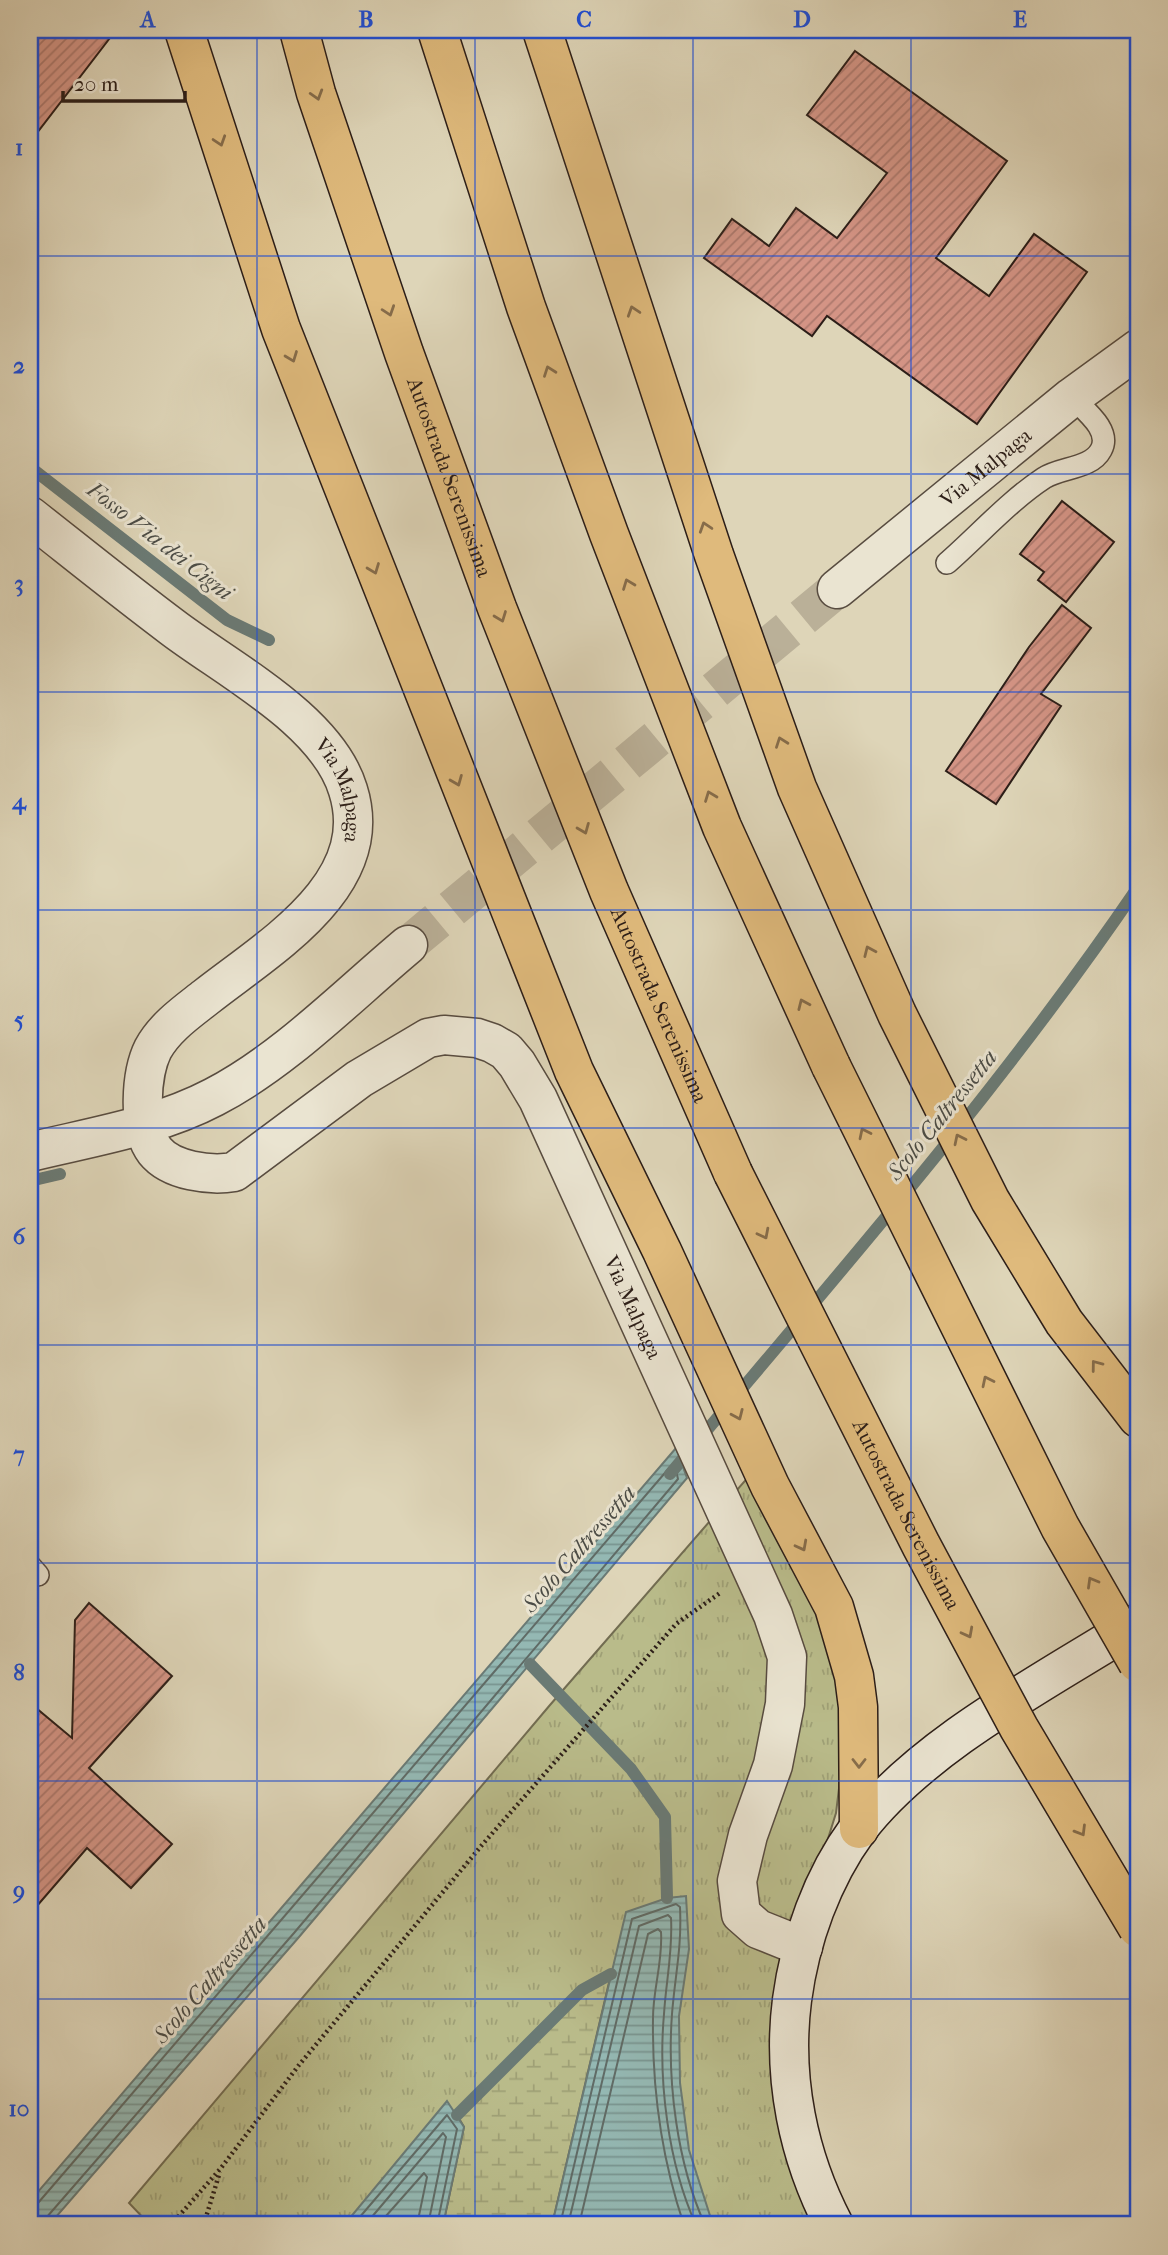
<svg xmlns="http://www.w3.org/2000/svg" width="1168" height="2255" font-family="'IM FELL French Canon',serif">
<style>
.grass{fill:url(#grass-tufts);stroke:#726c51;stroke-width:2}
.wetland{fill:url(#wetland-marsh);stroke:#726c51;stroke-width:2}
.water{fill:url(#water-rules);stroke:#6a7a75;stroke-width:2}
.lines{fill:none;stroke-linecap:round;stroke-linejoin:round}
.shore{stroke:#606b66;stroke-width:2}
.stream{stroke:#6a7a75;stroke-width:12}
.building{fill:url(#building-hatch);stroke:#2c1e18;stroke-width:2}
.tertiary-tunnel{stroke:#bab098;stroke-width:38;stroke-dasharray:38 19;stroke-linecap:butt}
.service-casing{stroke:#584c40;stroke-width:24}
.minor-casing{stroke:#584c40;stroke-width:41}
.tertiary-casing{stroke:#584c40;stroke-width:41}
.secondary-casing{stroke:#2c1e18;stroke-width:41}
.motorway-casing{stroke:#2c1e18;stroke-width:41}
.path{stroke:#2c1e18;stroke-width:4.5;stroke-dasharray:2 3.5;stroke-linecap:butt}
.service{stroke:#eae4d1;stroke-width:21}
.minor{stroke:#eae4d1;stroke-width:38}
.tertiary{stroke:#eae4d1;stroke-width:38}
.secondary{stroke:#eae4d1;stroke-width:38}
.motorway{stroke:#dfba7c;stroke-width:38}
.motorway-bridge-casing{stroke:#2c1e18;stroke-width:41;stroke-linecap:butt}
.motorway-bridge{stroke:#dfba7c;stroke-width:38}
.oneway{stroke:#866c4a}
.grid{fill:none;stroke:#1d4ed8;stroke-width:2;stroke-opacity:0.55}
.labels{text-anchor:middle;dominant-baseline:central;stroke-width:6;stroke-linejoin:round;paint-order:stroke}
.street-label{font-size:21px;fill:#2c1e18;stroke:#eae4d1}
.water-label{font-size:23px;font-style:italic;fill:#4b4c46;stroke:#eae4d1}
.neatline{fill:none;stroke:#1d4ed8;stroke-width:2.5}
.grid-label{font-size:23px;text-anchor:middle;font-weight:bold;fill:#1d4ed8}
</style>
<defs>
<pattern id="grass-tufts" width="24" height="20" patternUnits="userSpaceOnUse" patternTransform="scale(1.75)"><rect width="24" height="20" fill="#b9bb8a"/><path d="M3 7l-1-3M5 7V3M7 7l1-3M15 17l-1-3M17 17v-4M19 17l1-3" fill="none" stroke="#9fa076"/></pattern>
<pattern id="wetland-marsh" width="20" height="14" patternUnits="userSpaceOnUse" patternTransform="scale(1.75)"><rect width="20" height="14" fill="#b9bb8a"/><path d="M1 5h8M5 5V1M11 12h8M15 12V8" fill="none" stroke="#9fa076"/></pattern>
<pattern id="water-rules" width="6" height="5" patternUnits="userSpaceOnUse" patternTransform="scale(1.75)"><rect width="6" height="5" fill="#94b8b3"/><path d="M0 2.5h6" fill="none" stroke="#799591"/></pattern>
<pattern id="building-hatch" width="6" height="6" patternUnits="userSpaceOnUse" patternTransform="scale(1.75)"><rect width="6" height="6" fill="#d49485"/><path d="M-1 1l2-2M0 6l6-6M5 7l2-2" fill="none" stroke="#ac786c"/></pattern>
</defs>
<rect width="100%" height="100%" fill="#ded5b8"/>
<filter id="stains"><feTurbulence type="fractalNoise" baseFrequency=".00286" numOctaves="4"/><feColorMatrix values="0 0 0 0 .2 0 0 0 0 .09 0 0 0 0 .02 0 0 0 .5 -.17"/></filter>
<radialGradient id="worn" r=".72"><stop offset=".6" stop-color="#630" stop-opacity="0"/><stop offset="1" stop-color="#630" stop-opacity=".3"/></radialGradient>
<path class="grass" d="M763,1460L827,1607L846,1731L836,1813L786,1973L821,2225H150L129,2203L550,1705Z"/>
<path class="wetland" d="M611,1974L552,2225H443L464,2127L457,2115L582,1990Z"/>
<path class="water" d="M676,1448L687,1478L299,1937L49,2225H30V2201Z
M686,1896L689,1949L679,2016L680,2083L689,2150L713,2225H552L626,1912L667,1898Z
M447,2101L464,2127L443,2225H344Z"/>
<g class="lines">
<path class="shore" d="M30,2205L38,2203L106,2124L670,1467L675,1466L678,1479L294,1933L46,2218L44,2225
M353,2225L447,2115L457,2129L437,2225
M365,2225L443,2133L446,2137L428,2225
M378,2225L424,2173L427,2177L417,2225
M560,2225L632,1919L676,1904L680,1907C682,1948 675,1975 672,2014C667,2082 677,2163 705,2225
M568,2225L639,1926L668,1915L671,1918C673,1951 666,1981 664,2014C658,2081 668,2163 696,2225
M579,2225L648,1934L658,1929L661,1932C663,1961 653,1989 653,2018C652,2089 661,2157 684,2225"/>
<path class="stream" d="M30,467L227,620L269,640
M30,1181L60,1174
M670,1474C831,1282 997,1094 1138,887
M530,1664L631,1769L665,1817L667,1898
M457,2115L582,1990L611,1974"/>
</g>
<path class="building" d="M30,30H116L30,142Z
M855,51L1007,161L936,258L989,296L1034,234L1087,272L977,424L827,316L812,336L704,258L732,219L769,246L796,208L837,238L887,173L807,115Z
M1062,501L1114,542L1066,602L1038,580L1044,572L1020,554Z
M1062,605L1091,628L1041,694L1061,706L996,804L946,771L1029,647Z
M89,1603L172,1676L89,1768L172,1844L131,1888L87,1848L30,1914V1703L72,1738L75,1620Z"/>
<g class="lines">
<path class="tertiary-tunnel" d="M408,945L837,589"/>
<g class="service-casing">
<path id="service" d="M947,563C978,536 1009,501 1044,478C1061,467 1091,469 1101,450C1112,430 1084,410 1072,397
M30,1566L38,1575"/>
</g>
<g class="minor-casing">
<g id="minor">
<path id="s1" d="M30,516C77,553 124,591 172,627C227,669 327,720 348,790C378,885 268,948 206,997C187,1012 165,1027 153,1049C141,1073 137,1128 155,1151C171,1171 210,1176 234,1172L359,1079L428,1038L444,1035L477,1038L492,1043L506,1051L517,1064L538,1099L773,1615L787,1657L785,1704L773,1765L748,1835L737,1881L741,1914L758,1929L803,1947"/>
</g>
</g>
<g class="tertiary-casing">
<g id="tertiary">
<path id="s2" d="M837,589L1072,397L1138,349"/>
<path d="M30,1152C91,1137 157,1127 214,1097C285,1060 346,997 408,945"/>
</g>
</g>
<g class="secondary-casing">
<path id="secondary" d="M834,2225C798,2156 782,2078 792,2000C800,1940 822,1878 858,1829C923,1744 1048,1680 1138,1623"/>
</g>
<g class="motorway-casing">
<g id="motorway">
<path d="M184,30L281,329L574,1071L662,1251L770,1486L834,1607L854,1676L858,1707L859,1829"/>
<path id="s3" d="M299,30L316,93L404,353L497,608L609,891L733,1173"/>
<path d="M437,30L526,307L609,534L722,827L831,1066"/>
<path d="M542,30L714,555L797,788L897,1014L990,1200L1064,1322L1138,1418"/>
</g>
</g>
<path class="path" d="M171,2225L221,2168L299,2065L482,1845L676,1624L720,1593
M208,2225L206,2217L220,2172"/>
<use href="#service" class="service"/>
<use href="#minor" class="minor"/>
<use href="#tertiary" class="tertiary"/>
<use href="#secondary" class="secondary"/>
<use href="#motorway" class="motorway"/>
<g class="motorway-bridge-casing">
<g id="motorway-bridge">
<path d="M831,1066L1060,1527L1138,1663"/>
<path id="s4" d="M733,1173L921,1545L1019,1728L1138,1928"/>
</g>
</g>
<use href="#motorway-bridge" class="motorway-bridge"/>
</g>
<defs><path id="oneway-chevron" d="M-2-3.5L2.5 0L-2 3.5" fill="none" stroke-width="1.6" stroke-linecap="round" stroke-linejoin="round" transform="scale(1.75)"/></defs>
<g class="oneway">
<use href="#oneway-chevron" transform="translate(317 95) rotate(73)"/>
<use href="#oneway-chevron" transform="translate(220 141) rotate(72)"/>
<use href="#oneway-chevron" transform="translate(389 311) rotate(71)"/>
<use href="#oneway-chevron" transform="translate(633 311) rotate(-108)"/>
<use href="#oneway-chevron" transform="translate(292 357) rotate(69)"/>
<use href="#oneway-chevron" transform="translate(549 371) rotate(-110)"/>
<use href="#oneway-chevron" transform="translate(705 527) rotate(-108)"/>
<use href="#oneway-chevron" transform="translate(374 569) rotate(69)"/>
<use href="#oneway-chevron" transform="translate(628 584) rotate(-111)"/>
<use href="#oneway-chevron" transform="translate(501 617) rotate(69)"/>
<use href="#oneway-chevron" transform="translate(781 742) rotate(-110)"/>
<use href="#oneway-chevron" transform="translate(457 781) rotate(68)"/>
<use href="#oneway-chevron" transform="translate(710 796) rotate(-111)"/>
<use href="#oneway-chevron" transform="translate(584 829) rotate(68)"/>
<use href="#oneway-chevron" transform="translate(869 951) rotate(-114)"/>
<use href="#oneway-chevron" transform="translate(803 1004) rotate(-114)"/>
<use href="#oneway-chevron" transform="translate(864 1133) rotate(-116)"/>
<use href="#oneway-chevron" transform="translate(959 1139) rotate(-116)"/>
<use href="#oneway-chevron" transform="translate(764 1234) rotate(63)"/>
<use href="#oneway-chevron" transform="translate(1096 1365) rotate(-127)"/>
<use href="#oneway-chevron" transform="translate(987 1381) rotate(-116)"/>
<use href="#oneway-chevron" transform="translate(738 1415) rotate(66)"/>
<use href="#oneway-chevron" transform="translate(802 1546) rotate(62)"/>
<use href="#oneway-chevron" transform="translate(1092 1582) rotate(-120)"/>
<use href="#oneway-chevron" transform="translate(968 1633) rotate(62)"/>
<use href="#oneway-chevron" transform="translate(859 1763) rotate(90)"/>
<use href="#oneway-chevron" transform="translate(1081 1831) rotate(59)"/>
</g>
<path class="grid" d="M257,30V2225M475,30V2225M693,30V2225M911,30V2225M30,256H1138M30,474H1138M30,692H1138M30,910H1138M30,1128H1138M30,1345H1138M30,1563H1138M30,1781H1138M30,1999H1138"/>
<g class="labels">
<g class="street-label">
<text stroke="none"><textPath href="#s2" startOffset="192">Via Malpaga</textPath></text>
<text stroke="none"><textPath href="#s3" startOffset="472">Autostrada Serenissima</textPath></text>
<text stroke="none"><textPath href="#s1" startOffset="422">Via Malpaga</textPath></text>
<text stroke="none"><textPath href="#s3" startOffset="1040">Autostrada Serenissima</textPath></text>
<text stroke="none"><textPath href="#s1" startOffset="1563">Via Malpaga</textPath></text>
<text stroke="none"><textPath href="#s4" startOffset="383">Autostrada Serenissima</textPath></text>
</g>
<g class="water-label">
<text transform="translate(160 541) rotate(38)">Fosso Via dei Cigni</text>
<text transform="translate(942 1115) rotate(-51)">Scolo Caltressetta</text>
<text transform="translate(579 1549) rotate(-49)">Scolo Caltressetta</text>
<text transform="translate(210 1980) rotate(-49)">Scolo Caltressetta</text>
</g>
</g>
<rect width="1168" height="2255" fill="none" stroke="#ded5b8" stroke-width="77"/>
<path d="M63 91v10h122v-10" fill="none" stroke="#2c1e18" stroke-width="3.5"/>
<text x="74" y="91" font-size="21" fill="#2c1e18" stroke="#eae4d1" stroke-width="5" paint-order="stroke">20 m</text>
<rect x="38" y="38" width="1092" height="2178" class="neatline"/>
<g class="grid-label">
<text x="148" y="27">A</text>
<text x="366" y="27">B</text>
<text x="584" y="27">C</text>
<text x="802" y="27">D</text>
<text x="1020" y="27">E</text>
<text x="19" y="155">1</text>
<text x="19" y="373">2</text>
<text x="19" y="591">3</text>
<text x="19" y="809">4</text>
<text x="19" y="1027">5</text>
<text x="19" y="1244">6</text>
<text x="19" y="1462">7</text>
<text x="19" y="1680">8</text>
<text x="19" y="1898">9</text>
<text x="19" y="2116">10</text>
</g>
<rect width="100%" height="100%" filter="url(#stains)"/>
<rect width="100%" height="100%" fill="url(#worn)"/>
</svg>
